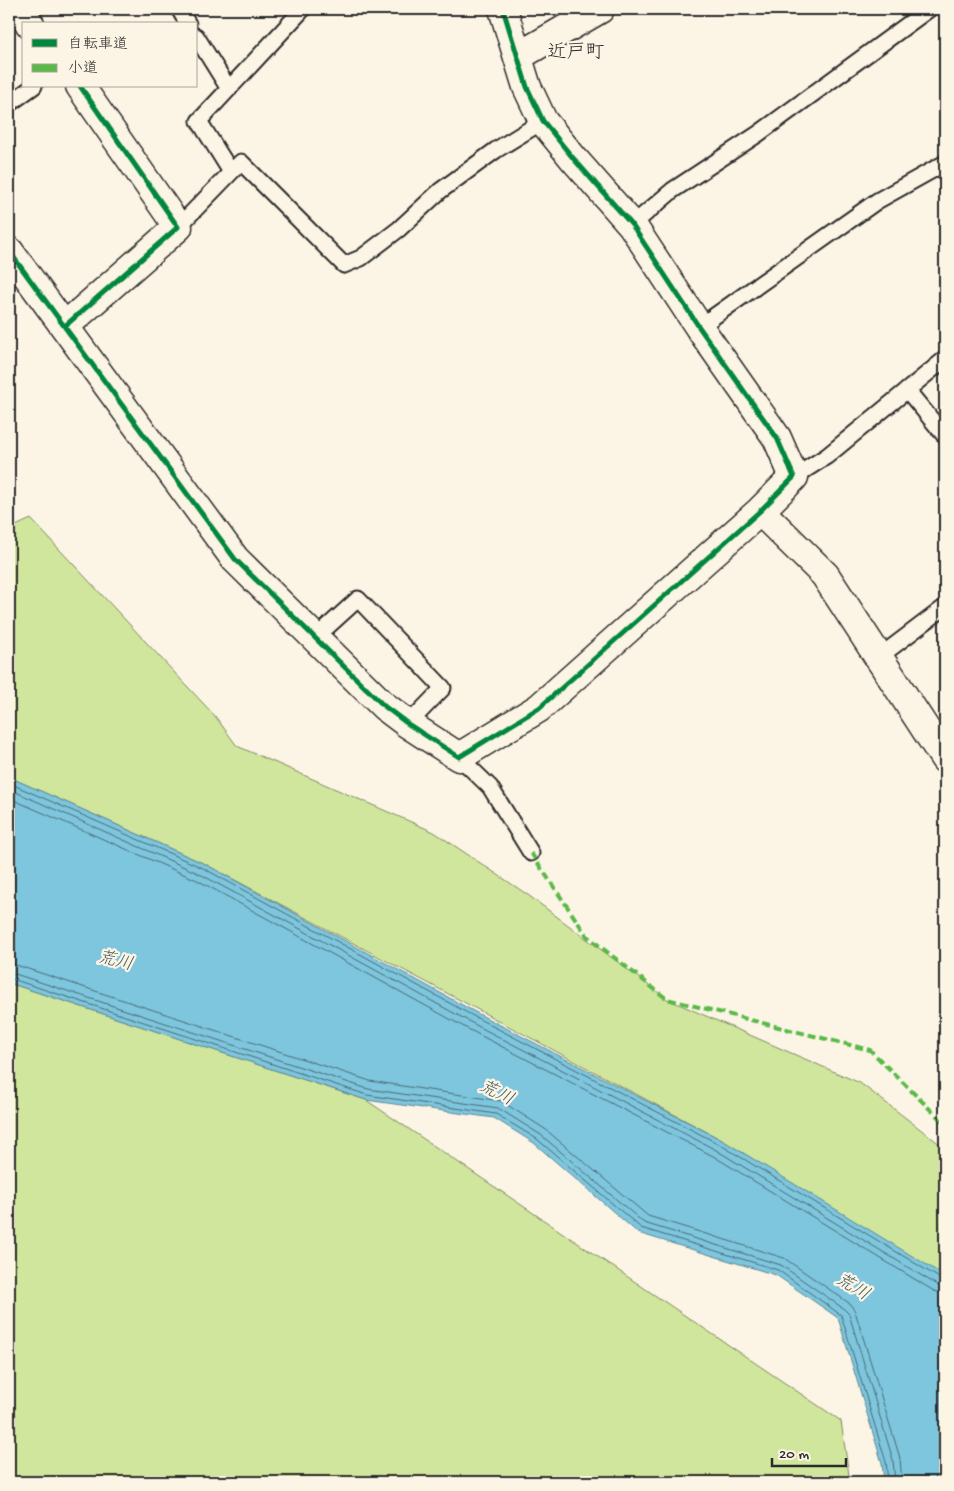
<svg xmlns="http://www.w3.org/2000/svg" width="954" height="1491" font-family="'Gochi Hand','Klee One',sans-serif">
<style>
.green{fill:#d0e69c;stroke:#7e8864}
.water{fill:#7dc6de;stroke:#5c8896}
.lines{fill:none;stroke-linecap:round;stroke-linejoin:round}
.shore{stroke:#4c6973;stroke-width:1}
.service-casing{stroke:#2b2b2b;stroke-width:19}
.minor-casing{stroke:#2b2b2b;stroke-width:31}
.service{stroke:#fcf5e5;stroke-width:15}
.minor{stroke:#fcf5e5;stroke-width:28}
.quiet{stroke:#58b947;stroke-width:4;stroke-dasharray:8 4;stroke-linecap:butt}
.cycleway-casing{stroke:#fcf5e5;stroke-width:8}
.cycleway{stroke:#00873e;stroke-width:5}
.labels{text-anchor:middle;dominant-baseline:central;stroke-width:4.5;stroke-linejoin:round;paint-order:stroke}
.water-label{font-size:18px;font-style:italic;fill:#445a61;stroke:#fcf5e5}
.quarter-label{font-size:19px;fill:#2b2b2b;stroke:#fcf5e5}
</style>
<rect width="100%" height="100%" fill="#fcf5e5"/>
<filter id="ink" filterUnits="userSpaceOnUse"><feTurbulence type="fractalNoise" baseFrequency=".02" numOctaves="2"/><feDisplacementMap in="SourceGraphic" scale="10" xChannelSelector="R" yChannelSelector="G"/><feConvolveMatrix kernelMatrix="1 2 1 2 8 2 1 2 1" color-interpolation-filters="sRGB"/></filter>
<g filter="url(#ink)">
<path class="green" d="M31,519L215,716L237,746L434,832L528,895L667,999L860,1083L945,1148V1278L722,1140L205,864L9,777V529Z
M9,983L366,1100L841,1421L850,1482H9Z"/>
<path class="water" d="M9,777L205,864L477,1013L722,1140L945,1276V1482H884L882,1463L838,1318L776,1275L638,1233L534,1143L494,1118L366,1100L9,983Z"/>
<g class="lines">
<path class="shore" d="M9,783L203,868L475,1017L719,1144L941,1279L945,1280
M9,789L200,874L472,1023L716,1150L937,1285L945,1286
M9,798L197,880L468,1029L713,1156L934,1291L945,1294
M9,964L16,965L370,1081L501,1101L545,1129L648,1216L784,1258L849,1303L855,1311L900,1458L902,1482
M9,972L368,1089L498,1108L541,1135L644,1223L781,1265L844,1309L849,1314L893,1460L895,1482
M9,978L367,1095L496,1114L537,1139L641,1228L778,1270L841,1315L886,1462L888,1482"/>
<g class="service-casing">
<path id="service" d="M179,9L188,24
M196,36L229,89
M9,104L34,86
M231,172L199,121L303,9
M632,225L673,190L758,134L929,9
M178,227L241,162L344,265L361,258L399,229L440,191L496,150L543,121
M699,327L877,201L945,163
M907,390L945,436
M794,477L827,456L945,359
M315,638L358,599L443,688L408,724
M879,657L945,607
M459,757L490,787L531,853"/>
</g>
<g class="minor-casing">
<path id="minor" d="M18,9L30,24
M519,56L600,9
M9,251L235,559L384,706L408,724L459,757L539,708L760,511L794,477L777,438L699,327L632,225L573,158L543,121L527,87L503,9
M65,326L178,227L80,86
M760,511L825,575L945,759"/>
</g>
<use href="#service" class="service"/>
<use href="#minor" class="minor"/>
<path class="quiet" d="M531,853L587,936L667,999L870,1050L945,1124"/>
<g class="cycleway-casing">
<path id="cycleway" d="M9,251L235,559L384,706L408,724L459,757L539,708L760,511L794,477L777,438L699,327L632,225L573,158L543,121L527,87L503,9
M65,326L178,227L80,86"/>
</g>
<use href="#cycleway" class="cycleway"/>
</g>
</g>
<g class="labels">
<g class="water-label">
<text transform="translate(115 962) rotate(13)">荒川</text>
<text transform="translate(496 1094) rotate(27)">荒川</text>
<text transform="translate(852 1288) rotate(31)">荒川</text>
</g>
<g class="quarter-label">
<text x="576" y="53">近戸町</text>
</g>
</g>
<rect width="954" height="1491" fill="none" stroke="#fcf5e5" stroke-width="30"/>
<rect x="15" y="15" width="924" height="1461" fill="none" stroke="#2b2b2b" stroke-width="2" filter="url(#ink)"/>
<rect x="22" y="22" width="175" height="65" fill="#fcf5e5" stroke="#a8a49b"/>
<rect x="32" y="39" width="25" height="8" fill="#00873e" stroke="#a8a49b"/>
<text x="68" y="48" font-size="15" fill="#2b2b2b">自転車道</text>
<rect x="32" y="64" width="25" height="8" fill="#58b947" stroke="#a8a49b"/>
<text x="68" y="72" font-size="15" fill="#2b2b2b">小道</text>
<path d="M772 1458v8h74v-8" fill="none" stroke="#2b2b2b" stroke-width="2.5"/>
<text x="779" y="1458" font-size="15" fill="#2b2b2b" stroke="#fcf5e5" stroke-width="4" paint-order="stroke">20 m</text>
</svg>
